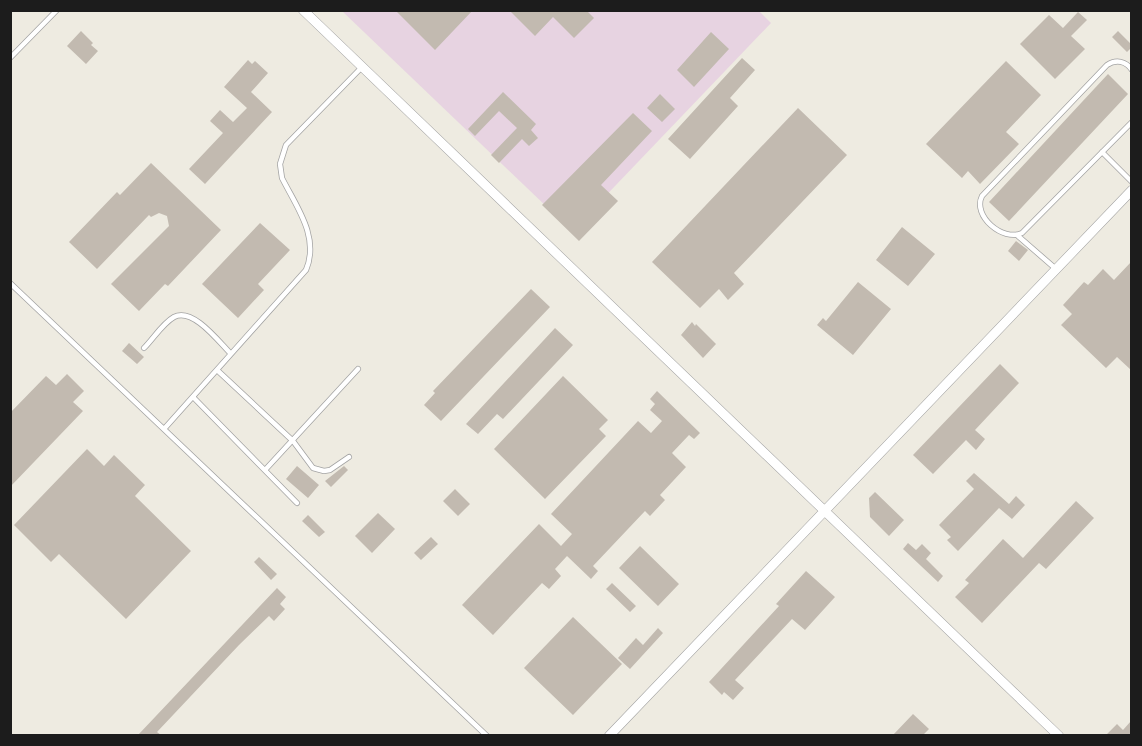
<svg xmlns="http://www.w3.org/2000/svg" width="1142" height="746" font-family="'Varela Round',sans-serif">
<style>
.industrial{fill:#e7d3e1}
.building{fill:#c2bab0}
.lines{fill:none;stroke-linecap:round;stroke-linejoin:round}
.lane-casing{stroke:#a3a3a3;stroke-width:6}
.street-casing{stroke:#a3a3a3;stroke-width:10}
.lane{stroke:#fff;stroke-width:4.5}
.street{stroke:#fff;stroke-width:9}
</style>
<rect width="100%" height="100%" fill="#eeebe1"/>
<path class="industrial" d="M758,10L771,23L572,231L342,11Z"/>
<path class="building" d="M395,10H473L435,50Z
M509,10H586L594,18L574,38L553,17L535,36Z
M1078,12L1087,20L1071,36L1085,49L1055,79L1020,44L1049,15L1063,28Z
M81,31L93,43L91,45L98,51L86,64L67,46Z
M1118,31L1131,44V48L1127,52L1112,37Z
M711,32L729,49L694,87L677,70Z
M742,58L755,70L730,98L738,106L690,159L668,139Z
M248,60L252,64L255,61L268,73L251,92L272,112L205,184L189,169L223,133L210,121L220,110L233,122L247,108L224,87Z
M1006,61L1041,95L1006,132L1019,144L980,184L968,171L962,178L926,144Z
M1108,74L1128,94L1009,221L989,202Z
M503,92L536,124L531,130L538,138L529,146L522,139L499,163L491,155L517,128L499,111L475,136L468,129Z
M660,94L675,109L662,122L647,108Z
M798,108L847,155L734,273L744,284L728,300L719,289L700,308L652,262Z
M633,113L652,131L601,185L618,201L579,241L542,205Z
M151,163L221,230L168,286L165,284L139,311L111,284L169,226L167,216L159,213L151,217L149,215L97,269L69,242L117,192L120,195Z
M260,223L290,250L258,284L264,290L238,318L202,284Z
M902,227L935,254L908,286L876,260Z
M1016,241L1028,250L1019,261L1008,251Z
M1131,262V370L1117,357L1106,368L1061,325L1072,314L1063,305L1084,282L1088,285L1103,269L1114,280Z
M858,282L891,309L853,355L817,325L823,318L826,321Z
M531,289L550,307L441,421L424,405L435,393L433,391Z
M692,322L695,326L696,324L716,344L703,358L681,335Z
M555,328L573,345L503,419L497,414L478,434L466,424Z
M129,343L144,357L137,364L122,351Z
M1000,364L1019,383L975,430L985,439L976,450L966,440L933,474L913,455Z
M67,374L84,391L73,402L83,411L10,487V413L46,376L56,385Z
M563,376L608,420L599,429L606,436L545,499L494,449Z
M657,391L700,433L694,439L689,435L672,453L686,467L660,495L665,500L650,516L645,511L593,566L598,571L591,579L567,556L555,569L561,576L549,589L542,583L493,635L462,605L539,524L561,546L572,534L551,514L638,421L651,433L662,421L650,410L655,404L650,399Z
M87,449L104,466L114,455L145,485L135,496L191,551L126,619L59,554L51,562L14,525Z
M297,466L319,485L308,498L286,479Z
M344,466L348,470L331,487L325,481Z
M974,473L1009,504L1016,496L1025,505L1012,519L999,508L958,551L947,540L951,537L939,525L974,489L966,481Z
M455,489L470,504L458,516L443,501Z
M875,492L904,520L889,536L870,517L869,498Z
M1076,501L1094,518L1046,569L1039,563L982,623L955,597L969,583L965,580L1003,539L1023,558Z
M378,513L395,529L372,553L355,536Z
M308,515L325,532L319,537L302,521Z
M431,537L438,544L421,560L414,553Z
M908,543L916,550L922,544L931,553L926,559L943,576L938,582L903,549Z
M640,546L679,584L658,606L619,568Z
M259,557L277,574L271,580L254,562Z
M806,571L835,597L805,630L792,619L735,680L744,688L733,700L724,692L722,695L709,682L779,606L776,604Z
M612,583L636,606L630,612L606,589Z
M277,588L286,597L280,604L285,609L274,621L269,616L239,645L157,732L161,735H138Z
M573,617L622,664L573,715L524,668Z
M658,628L663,633L630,669L618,658L636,638L643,645Z
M913,714L929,729L923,735H893Z
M1131,721V735H1106L1117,724L1123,730Z"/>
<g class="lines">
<g class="lane-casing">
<path id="lane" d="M10,58L57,10
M1132,70C1126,61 1116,59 1107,65L982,196C972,216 1003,242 1022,233L1132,122
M1102,152L1132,182
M1018,236L1056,269
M10,283L487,736
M144,348C153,339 163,323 174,317C193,307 219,342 231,354
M217,370L293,441L313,468L324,471L330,470L349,457
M193,397L297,503
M164,429L306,270C320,237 296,206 282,178L280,164L286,145L362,67
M265,470L358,369"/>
</g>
<g class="street-casing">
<path id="street" d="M303,10L1059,736
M609,736L1132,190"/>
</g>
<use href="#lane" class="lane"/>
<use href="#street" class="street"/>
</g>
<rect width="1142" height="746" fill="none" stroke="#1c1c1c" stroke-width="24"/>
</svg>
